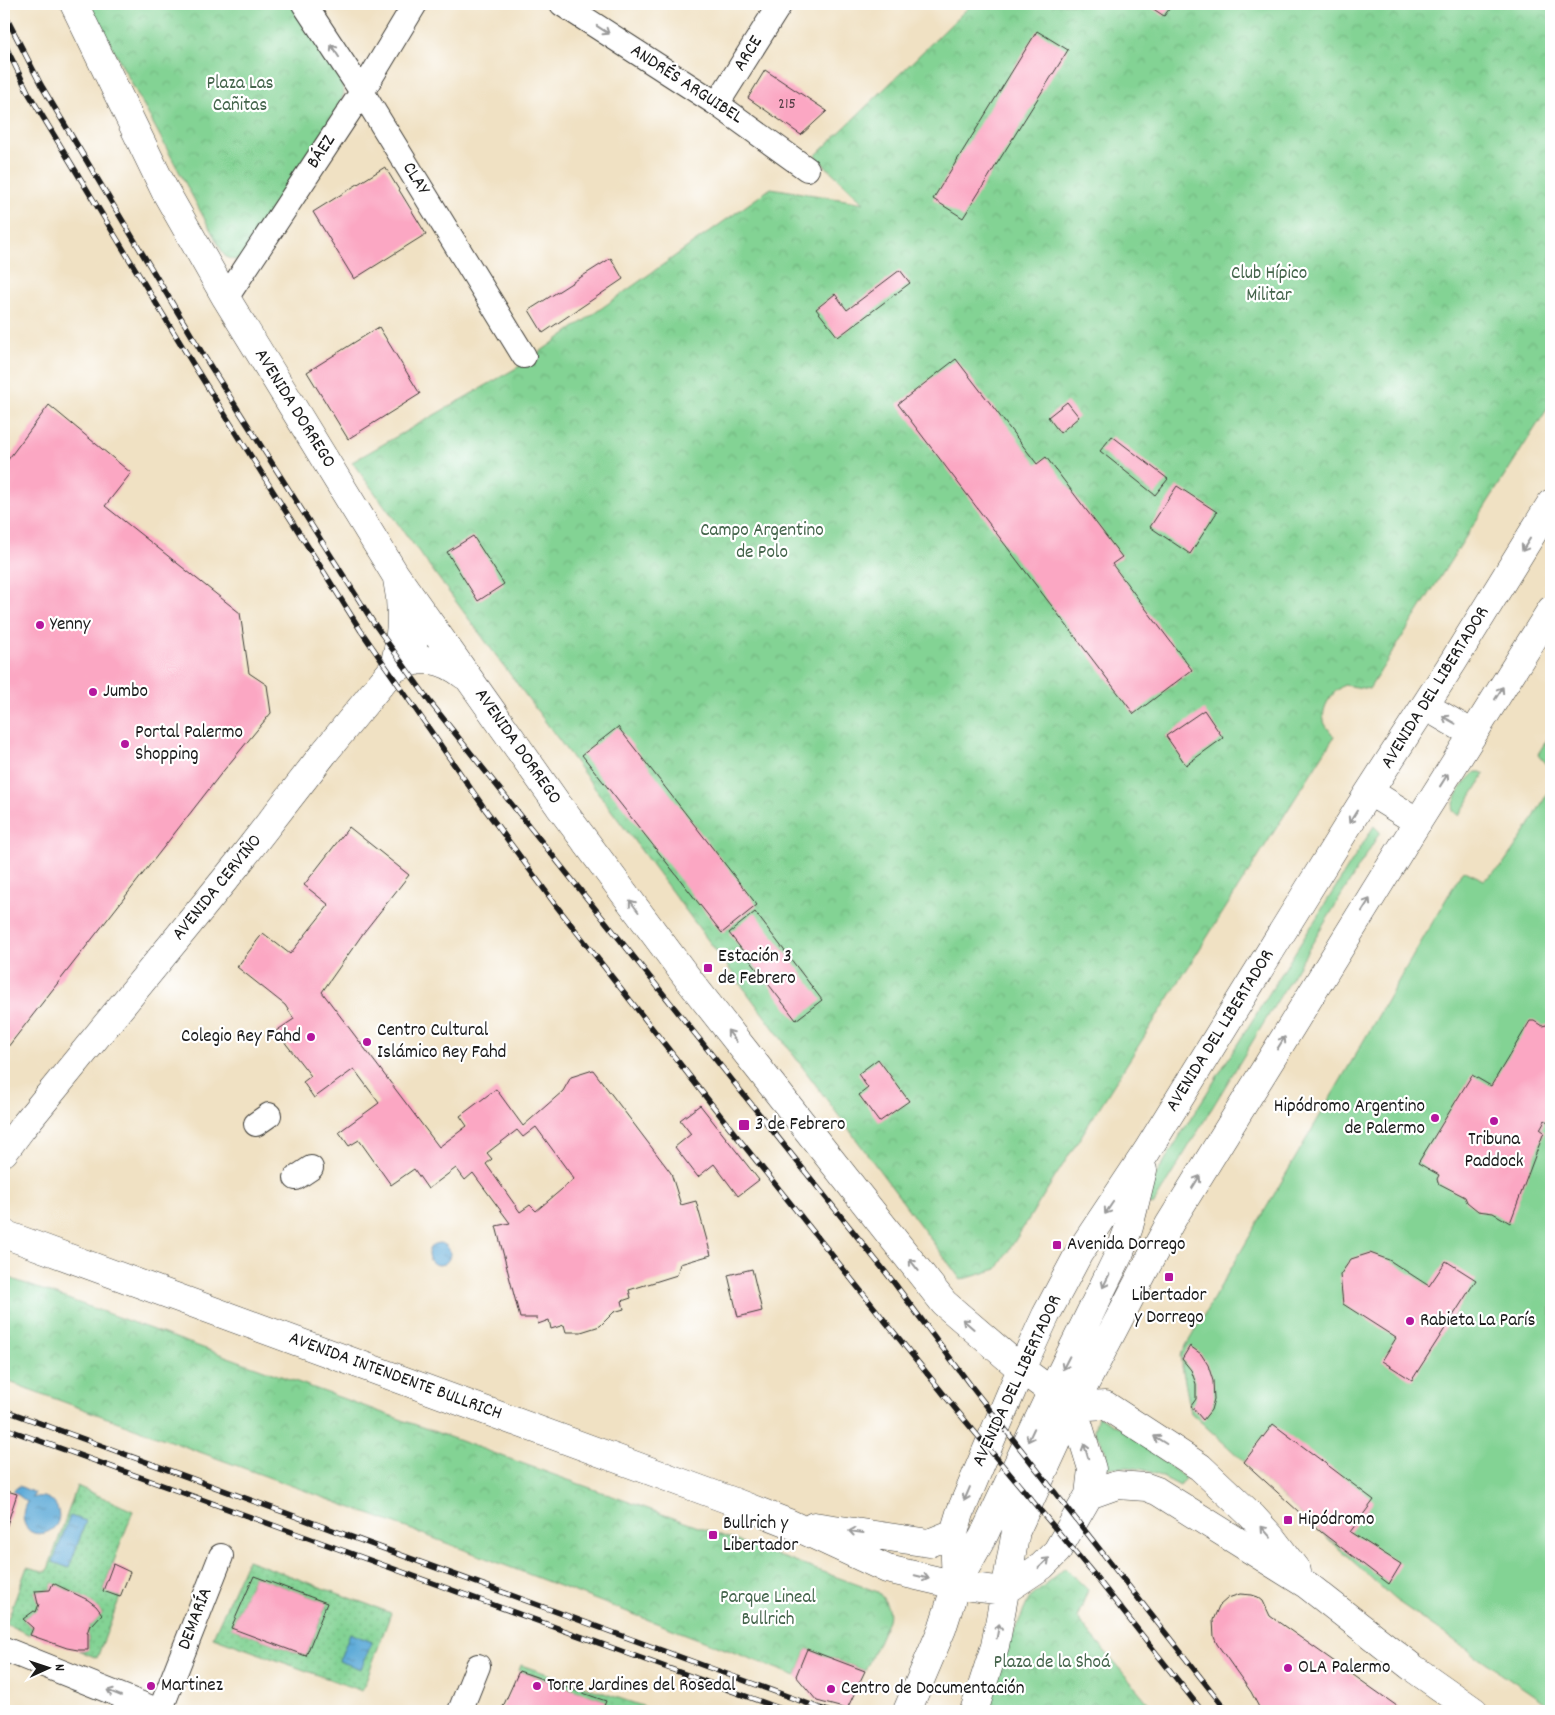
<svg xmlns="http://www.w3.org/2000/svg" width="1555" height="1715" font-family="Dekko,sans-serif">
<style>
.grass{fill:#83d394;stroke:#507858}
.park{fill:url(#park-crowns);stroke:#507858}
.garden{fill:url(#garden-dots);stroke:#507858;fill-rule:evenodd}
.water{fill:url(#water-ripples);stroke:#3e647a}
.building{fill:#fba7c3;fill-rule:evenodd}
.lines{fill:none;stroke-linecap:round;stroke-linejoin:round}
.minor-casing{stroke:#3c3a35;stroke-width:26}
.major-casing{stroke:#3c3a35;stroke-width:29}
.minor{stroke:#fff;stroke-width:24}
.major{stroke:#fff;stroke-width:28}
.rail-casing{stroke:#1c1c1c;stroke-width:5.5}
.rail{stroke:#fff;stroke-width:4;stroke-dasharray:11;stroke-linecap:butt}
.oneway{stroke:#999}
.poi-dot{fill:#b5179e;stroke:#fff;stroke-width:2}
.labels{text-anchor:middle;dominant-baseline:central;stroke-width:4.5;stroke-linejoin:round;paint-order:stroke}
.number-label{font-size:16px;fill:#543f46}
.street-label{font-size:19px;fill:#1c1c1c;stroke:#fff}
.park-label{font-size:19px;fill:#45654c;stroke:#fff}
.poi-label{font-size:19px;fill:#1c1c1c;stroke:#fff;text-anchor:start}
</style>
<defs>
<pattern id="park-crowns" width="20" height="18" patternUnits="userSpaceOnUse" patternTransform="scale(1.25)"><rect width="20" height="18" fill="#83d394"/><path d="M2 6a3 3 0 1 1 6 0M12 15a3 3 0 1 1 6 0" fill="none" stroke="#71b57f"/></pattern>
<pattern id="garden-dots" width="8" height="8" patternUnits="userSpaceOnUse" patternTransform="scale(1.25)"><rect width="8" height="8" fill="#83d394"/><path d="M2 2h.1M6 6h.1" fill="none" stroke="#71b57f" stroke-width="1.8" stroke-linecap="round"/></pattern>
<pattern id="water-ripples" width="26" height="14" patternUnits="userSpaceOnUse" patternTransform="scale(1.25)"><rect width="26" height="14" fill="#5fabd8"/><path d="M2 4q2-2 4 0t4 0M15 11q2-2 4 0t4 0" fill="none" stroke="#4e8aae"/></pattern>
</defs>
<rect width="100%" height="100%" fill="#fff"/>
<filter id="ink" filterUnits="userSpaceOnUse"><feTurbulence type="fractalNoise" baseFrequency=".02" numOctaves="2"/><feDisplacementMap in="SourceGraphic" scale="10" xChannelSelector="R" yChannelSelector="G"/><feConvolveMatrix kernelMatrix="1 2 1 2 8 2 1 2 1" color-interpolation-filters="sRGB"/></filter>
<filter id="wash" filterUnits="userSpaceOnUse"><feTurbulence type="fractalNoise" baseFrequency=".0096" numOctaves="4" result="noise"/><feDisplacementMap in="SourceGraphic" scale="20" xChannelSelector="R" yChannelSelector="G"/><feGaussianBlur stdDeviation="1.12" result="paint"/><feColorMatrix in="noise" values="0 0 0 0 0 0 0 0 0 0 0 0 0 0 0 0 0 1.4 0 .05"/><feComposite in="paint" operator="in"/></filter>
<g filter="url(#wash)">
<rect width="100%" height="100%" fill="#f0e1c3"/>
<path class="grass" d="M1551,733V769L1538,754Z
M1476,772H1481L1485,774L1459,816L1453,811C1453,798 1465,779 1476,772Z
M1551,787V1707L1394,1599L1191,1413L1180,1356L1463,870L1484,880L1501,867L1526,831Z
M1374,826L1380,832L1153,1205L1147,1203L1156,1175L1173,1147Z
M1098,1416L1126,1431L1185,1478L1180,1486C1154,1472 1137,1464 1107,1468L1106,1451L1094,1430Z"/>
<path class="park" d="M89,4H292L341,80L344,93L340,104L247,255C238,261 232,262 224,255Z
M972,4H1551V403L1369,689L1344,685C1332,692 1319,709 1325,724C1327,728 1332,733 1334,737L997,1269L961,1280L352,462L520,366L771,188L864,203L815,156Z
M4,1276L878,1592C885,1600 891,1609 888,1620L865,1671L807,1649L796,1676L412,1530L4,1380Z
M1065,1568L1088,1590L1077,1618L1155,1711H982L1000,1663L1029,1599Z"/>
<path class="garden" d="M77,1486L133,1511L103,1590L120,1597L97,1658L78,1650H88V1634L87,1633L90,1625H92L102,1614C91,1598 70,1591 53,1584L50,1590L35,1591L38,1603L39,1604L36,1612L34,1611L23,1619L33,1628L30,1635L6,1624L27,1567L47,1572Z
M247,1560L391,1613L362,1691L213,1637ZM254,1576L327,1603L306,1656L231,1628Z
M521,1665L657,1711H602L606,1701L519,1671Z"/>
<path class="water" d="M428 1254a11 11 0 1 1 22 0a11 11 0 1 1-22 0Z
M19,1486L35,1493L32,1498C59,1489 70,1527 44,1533C25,1538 18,1517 27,1502L13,1491Z
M70,1516L86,1521L69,1568L53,1562Z
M350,1633L372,1642L361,1669L339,1661Z"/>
<g id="blocks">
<path class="building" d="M1146,4H1173L1164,16Z
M1037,31L1068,50L963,218L933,199Z
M765,70L827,111L801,135L748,98Z
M385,167L426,234L354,279L313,212Z
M611,258L623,279L543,333L529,310Z
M900,270L910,283L838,337L816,309L835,294L847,310Z
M379,327L420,394L348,439L307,372Z
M956,359L1037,464L1046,457L1122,557L1112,564L1192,670L1134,714L898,404Z
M1067,402L1079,417L1060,433L1048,417Z
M49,405L131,473L105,506L240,613L249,673L267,685L271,713L220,775L4,1052V465Z
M1112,436L1168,479L1155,495L1100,451Z
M1177,486L1217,512L1190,554L1150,527Z
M473,536L504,584L478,601L447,552Z
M1204,710L1223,738L1186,765L1166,736Z
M618,727L757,905L722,933L582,755Z
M349,827L409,875L364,932L322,992L439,1147L467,1126L460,1116L496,1089L523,1126L563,1091L571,1077L593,1070L671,1173L681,1205L696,1201L711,1255L680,1264L677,1275L629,1290L631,1298L622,1301L624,1309L614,1312L600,1326L581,1332H566L564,1325L551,1329L549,1320L538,1324L537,1318H520L496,1226L510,1223L473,1173L465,1180L456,1168L428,1189L414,1169L391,1185L359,1140L349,1146L339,1132L379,1103L354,1069L314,1098L303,1082L311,1076L276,1031L294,1019L285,1005L237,967L263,933L290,954L329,905L304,885ZM536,1127L574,1179L536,1211L530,1205L520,1212L486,1164L492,1159L487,1153L517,1130L523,1137Z
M755,912L822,1000L796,1020L729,933Z
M1530,1021H1534L1542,1026L1551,1024V1119L1549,1123L1545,1120L1540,1129L1544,1132L1510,1223L1493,1213L1478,1211L1467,1202L1465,1197L1438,1183L1437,1179L1439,1175L1418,1163L1472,1075L1491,1086Z
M878,1059L909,1101L879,1122L859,1095L868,1088L858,1074Z
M700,1105L759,1180L738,1196L714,1164L698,1177L675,1147L691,1134L680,1120Z
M1370,1253L1389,1260L1429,1286L1446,1261L1476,1280L1412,1380L1382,1361L1396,1338L1343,1304L1340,1275L1351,1259Z
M752,1269L762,1311L738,1317L728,1275Z
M1190,1346L1201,1354L1208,1365L1213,1381L1214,1399L1211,1410L1203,1420L1191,1406L1196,1399V1384L1191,1370L1182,1359Z
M1273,1424L1374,1500L1350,1532L1401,1564L1389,1584L1321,1532L1244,1462Z
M4,1490L17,1494L4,1534Z
M113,1564L130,1572L120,1597L103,1591Z
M254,1576L327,1603L306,1656L231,1628Z
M53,1583L88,1600L96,1606L102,1614L92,1625H90L87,1633H88V1650H78L67,1648L30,1635L33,1628L23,1619L34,1611L36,1612L39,1604H38L35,1591L50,1590Z
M1240,1594L1252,1595L1258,1597L1263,1601L1270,1616L1404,1711H1261L1251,1692L1217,1644L1214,1637L1213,1620L1219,1606L1228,1598Z
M807,1649L865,1671L847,1709L817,1701L796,1676Z
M519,1671L606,1701L602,1711H501Z"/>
</g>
</g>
<g filter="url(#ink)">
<use href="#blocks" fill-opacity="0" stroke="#3c3a35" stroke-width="1"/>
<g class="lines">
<g class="minor-casing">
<path id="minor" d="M304,4L362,92L524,356
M562,4L717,104L807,169
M717,104L780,4
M226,298L362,92L415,4
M256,1124L269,1115
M296,1178L311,1168
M4,1649L159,1711
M160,1711L221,1556
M460,1711L478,1666"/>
</g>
<g class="major-casing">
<path id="major" d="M395,662C402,635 403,607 397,579
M393,669C421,655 441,657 465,676
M1425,706L1473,734
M1370,792L1418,822
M4,1152L22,1128L236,866L324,753L393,669L428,621
M4,1234L732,1501L786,1522L887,1569L956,1585L1004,1591L1042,1566L1057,1551L1089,1495L1092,1469L1073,1407L1021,1369L944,1303L692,984L559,806L395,574L226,298L164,189L74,4
M1073,1407L1105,1405L1200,1467L1252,1516L1271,1537L1297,1571
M1089,1495L1117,1485L1146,1487L1157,1491L1307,1585L1413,1668L1474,1711
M814,1526L929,1543L954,1533
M956,1585L984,1535L1052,1391L1120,1252L1129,1227L1143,1170
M907,1711L942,1629L956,1585L954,1533L960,1513L1021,1369L1046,1315L1079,1253L1147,1151L1360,806L1453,662L1551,503
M974,1711L995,1646L1016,1531L1073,1407L1146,1267L1170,1223L1409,836L1551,610"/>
</g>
<use href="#minor" class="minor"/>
<use href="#major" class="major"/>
<g class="rail-casing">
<path id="rail" d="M4,13L41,85L204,356L373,622L430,702L895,1284L971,1386L1227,1711
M4,43L29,94L193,364L361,631L485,809L558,908L738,1138L958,1412L1096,1577L1202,1711
M4,1410L828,1711
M4,1428L787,1711"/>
</g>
<use href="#rail" class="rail"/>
</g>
<defs><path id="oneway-shaft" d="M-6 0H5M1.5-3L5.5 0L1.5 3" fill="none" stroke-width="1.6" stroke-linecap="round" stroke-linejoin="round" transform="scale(1.25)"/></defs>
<g class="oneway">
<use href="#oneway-shaft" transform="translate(603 30) rotate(33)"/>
<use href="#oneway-shaft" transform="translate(335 51) rotate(-123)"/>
<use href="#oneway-shaft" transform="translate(1526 545) rotate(122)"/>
<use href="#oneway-shaft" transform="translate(1499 693) rotate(-58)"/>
<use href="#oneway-shaft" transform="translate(1449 720) rotate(-150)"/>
<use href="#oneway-shaft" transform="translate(1444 780) rotate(-58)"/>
<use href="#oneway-shaft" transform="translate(1353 817) rotate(122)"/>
<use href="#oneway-shaft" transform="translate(1366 905) rotate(-58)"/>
<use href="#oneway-shaft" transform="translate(634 906) rotate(-127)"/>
<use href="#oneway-shaft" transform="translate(732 1036) rotate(-128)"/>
<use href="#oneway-shaft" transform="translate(1281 1043) rotate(-58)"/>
<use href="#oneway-shaft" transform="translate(1196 1182) rotate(-58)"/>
<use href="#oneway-shaft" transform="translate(1109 1208) rotate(124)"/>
<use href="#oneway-shaft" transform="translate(914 1265) rotate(-128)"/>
<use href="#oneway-shaft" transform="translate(1106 1281) rotate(116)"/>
<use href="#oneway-shaft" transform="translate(968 1324) rotate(-139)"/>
<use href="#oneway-shaft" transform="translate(1066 1363) rotate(117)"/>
<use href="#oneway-shaft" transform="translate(1031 1435) rotate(115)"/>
<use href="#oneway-shaft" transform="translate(1160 1440) rotate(-148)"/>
<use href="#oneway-shaft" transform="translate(1086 1451) rotate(-107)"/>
<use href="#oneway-shaft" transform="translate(967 1494) rotate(113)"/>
<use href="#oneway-shaft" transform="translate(856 1532) rotate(-172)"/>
<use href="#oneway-shaft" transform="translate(1266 1532) rotate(-131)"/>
<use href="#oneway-shaft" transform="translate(1044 1563) rotate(-43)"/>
<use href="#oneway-shaft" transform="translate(922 1577) rotate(13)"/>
<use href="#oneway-shaft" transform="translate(998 1631) rotate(-80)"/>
<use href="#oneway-shaft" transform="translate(114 1693) rotate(-158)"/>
</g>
</g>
<g class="poi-dot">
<circle cx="40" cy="625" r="5"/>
<circle cx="93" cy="692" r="5"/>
<circle cx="125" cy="744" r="5"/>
<rect x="703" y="963" width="10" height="10" rx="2.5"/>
<circle cx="311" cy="1037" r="5"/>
<circle cx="367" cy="1042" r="5"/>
<circle cx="1435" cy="1118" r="5"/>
<circle cx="1494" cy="1121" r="5"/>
<rect x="738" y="1119" width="12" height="12" rx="2.5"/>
<rect x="1052" y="1240" width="10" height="10" rx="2.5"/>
<rect x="1164" y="1272" width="10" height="10" rx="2.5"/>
<circle cx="1410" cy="1321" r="5"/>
<rect x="1283" y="1515" width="10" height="10" rx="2.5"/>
<rect x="708" y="1530" width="10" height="10" rx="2.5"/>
<circle cx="1288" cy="1668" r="5"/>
<circle cx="151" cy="1686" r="5"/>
<circle cx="537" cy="1686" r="5"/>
<circle cx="831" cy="1689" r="5"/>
</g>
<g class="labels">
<g class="number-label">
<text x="787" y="104">215</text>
</g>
<g class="street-label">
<text transform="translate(749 54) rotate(-58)">ARCE</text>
<text transform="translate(686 85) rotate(33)">ANDRÉS ARGUIBEL</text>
<text transform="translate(322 152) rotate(-57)">BÁEZ</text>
<text transform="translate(415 179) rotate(58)">CLAY</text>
<text transform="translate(294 409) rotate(58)">AVENIDA DORREGO</text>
<text transform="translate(1436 688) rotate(-58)">AVENIDA DEL LIBERTADOR</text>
<text transform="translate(517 747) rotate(55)">AVENIDA DORREGO</text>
<text transform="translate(218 888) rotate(-51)">AVENIDA CERVIÑO</text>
<text transform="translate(1221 1031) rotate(-58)">AVENIDA DEL LIBERTADOR</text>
<text transform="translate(395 1377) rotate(20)">AVENIDA INTENDENTE BULLRICH</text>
<text transform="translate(1018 1381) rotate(-65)">AVENIDA DEL LIBERTADOR</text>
<text transform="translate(196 1619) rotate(-69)">DEMARÍA</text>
</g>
<g class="park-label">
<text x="240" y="84">Plaza Las<tspan x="240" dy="22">Cañitas</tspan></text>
<text x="1269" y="274">Club Hípico<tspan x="1269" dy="22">Militar</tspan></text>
<text x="762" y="531">Campo Argentino<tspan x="762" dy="22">de Polo</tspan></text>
<text x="768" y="1598">Parque Lineal<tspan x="768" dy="22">Bullrich</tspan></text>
<text x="1052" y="1663">Plaza de la Shoá</text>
</g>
<g class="poi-label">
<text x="50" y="625">Yenny</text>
<text x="103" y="692">Jumbo</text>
<text x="135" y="733">Portal Palermo<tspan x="135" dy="22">Shopping</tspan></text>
<text x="718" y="957">Estación 3<tspan x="718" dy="22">de Febrero</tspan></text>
<text x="377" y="1031">Centro Cultural<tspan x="377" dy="22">Islámico Rey Fahd</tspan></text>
<text x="301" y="1037" text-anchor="end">Colegio Rey Fahd</text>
<text x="1425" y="1107" text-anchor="end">Hipódromo Argentino<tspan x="1425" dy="22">de Palermo</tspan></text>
<text x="755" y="1125">3 de Febrero</text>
<text x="1494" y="1140" text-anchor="middle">Tribuna<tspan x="1494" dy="22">Paddock</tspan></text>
<text x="1067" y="1245">Avenida Dorrego</text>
<text x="1169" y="1296" text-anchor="middle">Libertador<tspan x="1169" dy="22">y Dorrego</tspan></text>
<text x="1420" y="1321">Rabieta La París</text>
<text x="1298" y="1520">Hipódromo</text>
<text x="723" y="1524">Bullrich y<tspan x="723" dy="22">Libertador</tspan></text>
<text x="1298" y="1668">OLA Palermo</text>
<text x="161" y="1686">Martinez</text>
<text x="547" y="1686">Torre Jardines del Rosedal</text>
<text x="841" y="1689">Centro de Documentación</text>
</g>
</g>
<rect width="1555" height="1715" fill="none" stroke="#fff" stroke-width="20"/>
<g transform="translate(48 1668) rotate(87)" stroke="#ffffff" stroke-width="4" paint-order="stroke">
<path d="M0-4L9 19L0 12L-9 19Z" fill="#1c1c1c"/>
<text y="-8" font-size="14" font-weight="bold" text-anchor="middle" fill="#1c1c1c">N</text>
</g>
</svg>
